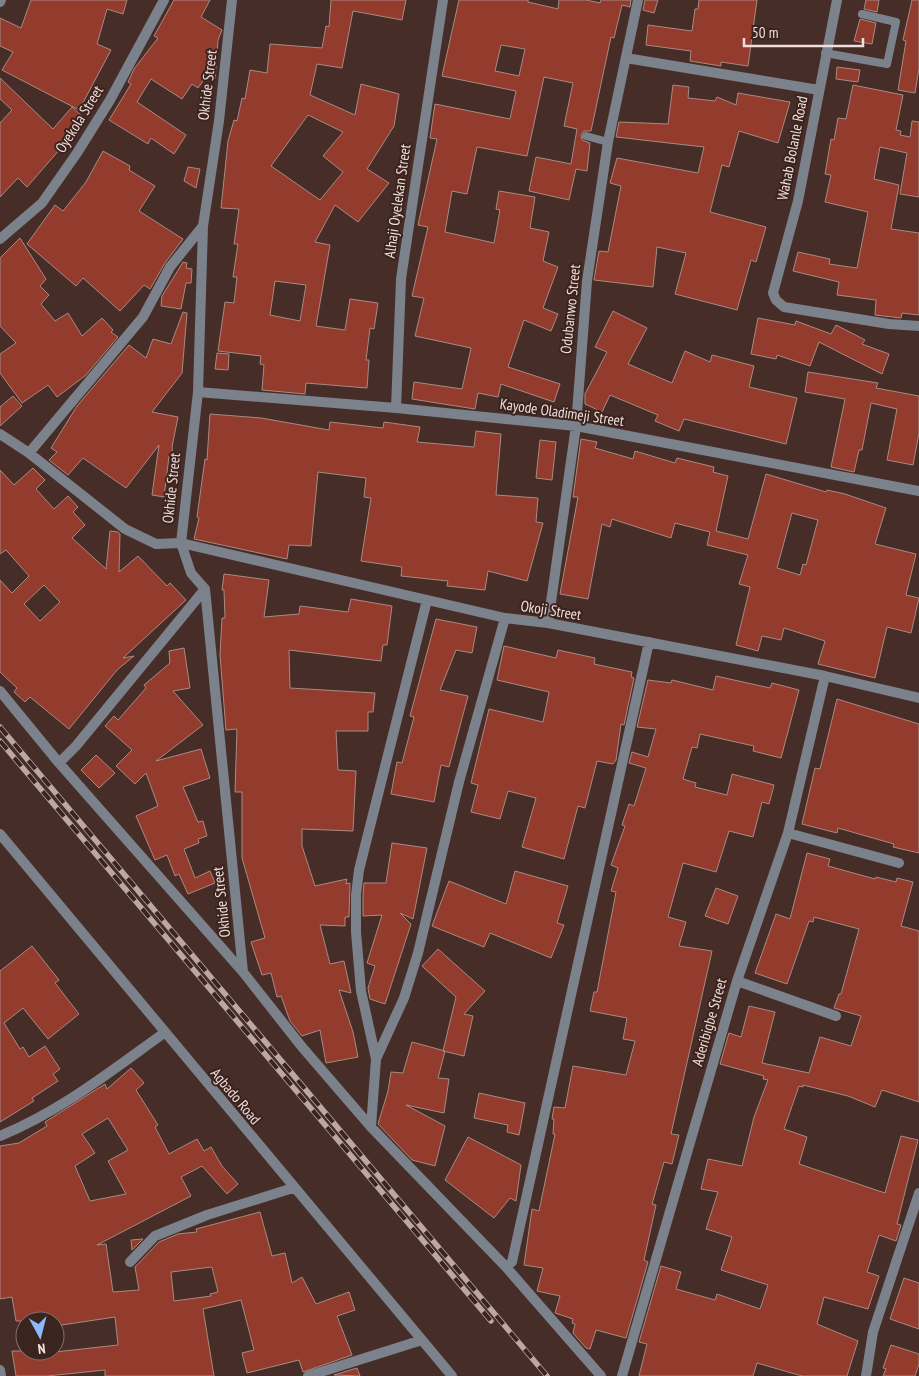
<svg xmlns="http://www.w3.org/2000/svg" width="919" height="1376" font-family="'PT Sans Narrow',sans-serif">
<style>
.building{fill:#933b2c;stroke:#a98a83;fill-rule:evenodd}
.lines{fill:none;stroke-linecap:round;stroke-linejoin:round}
.service{stroke:#7b828c;stroke-width:8}
.minor{stroke:#7b828c;stroke-width:10}
.rail-casing{stroke:#bba7a4;stroke-width:5.5}
.rail{stroke:#3b231e;stroke-width:4;stroke-dasharray:11;stroke-linecap:butt}
.labels{text-anchor:middle;dominant-baseline:central;stroke-width:4;stroke-linejoin:round;paint-order:stroke}
.street-label{font-size:15px;fill:#efdedb;stroke:#3b231e}
</style>
<rect width="100%" height="100%" fill="#462d28"/>
<path class="building" d="M31,0H127L123,14L107,9L97,44L111,50L79,110L2,70L13,52L0,46V18L21,28Z
M174,0H210L201,17L222,30L218,40L215,79L205,78L198,88L192,84L182,99L151,79L137,102L186,135L174,154L151,138L148,144L109,120L131,84L128,82L134,69L158,38L154,36Z
M331,0H406L402,20L353,11L342,68L317,64L310,95L355,115L361,84L399,94L394,126L367,169L389,183L358,222L335,205L315,242L330,245L316,326L345,330L350,299L378,303L374,329L370,328L366,360H369L367,388L306,383L305,394L262,390L264,365L260,364L261,356L218,351L225,302L234,303L237,277H233L238,244H234L239,209L221,208L228,141L234,120L237,121L242,98L245,99L250,70L267,73L270,44L322,48L326,26L329,27ZM308,115L343,132L323,156L343,172L320,200L271,166ZM275,281L306,285L300,321L270,315Z
M459,0H528V2L558,9L559,0H586L600,3L601,0H631L630,7L622,5L614,38L611,37L591,131H584L581,135L582,140L590,143L587,171L576,169L569,200L529,191L536,157L571,164L577,129L564,126L573,83L544,77L527,156L477,147L467,194L452,191L445,232L494,243L500,210L496,209L499,191L535,197L530,228L549,232L543,261L558,267L543,308L558,314L551,331L524,320L508,367L560,384L554,402L501,384L498,397L478,393L475,409L412,399L414,382L462,389L471,348L415,336L424,298L412,296L428,227L418,225L437,139L430,138L435,104L510,119L516,91L442,76ZM501,45L525,49L519,76L495,71Z
M645,0H658L654,13L643,10Z
M699,0H757L748,66L721,62V66L690,61L691,51L646,45L648,25L692,31L695,9H698Z
M866,0H879L877,12L864,9Z
M912,0H919V68L915,93L898,90L906,41L903,40Z
M860,19L876,23L872,44L854,41Z
M837,67L860,70L858,82L836,79Z
M0,78L53,129L72,107L83,117L63,139L67,141L27,187L18,178L0,197V123L12,110L0,99Z
M673,85L689,87L688,98L715,101L717,97L736,105L738,93L790,102L778,143L739,131L729,167L722,165L710,212L766,227L756,262L751,260L737,310L675,294L686,253L657,247L653,287L594,280L599,251L608,252L621,186L610,183L617,158L698,173L704,147L616,137L619,122L668,124Z
M853,85L903,95L896,130L901,131L900,135L910,137L912,121L919,122V197L900,194L907,153L880,147L874,179L899,185L891,229L919,233V315L902,313L901,318L875,315L876,300L837,295L839,282L793,271L798,252L830,259L829,264L857,268L868,212L825,202L831,175L825,174L831,139L834,140L838,118L846,119Z
M103,151L130,166L129,170L155,186L139,211L183,239L165,263L150,289L144,285L120,311L83,278L76,286L27,244L55,205L63,211L86,182Z
M188,167L200,169L196,188L184,181Z
M20,238L46,279L40,286L49,295L41,304L55,321L68,313L82,336L102,318L113,330L111,332L118,337L86,375L57,397L48,385L22,403L0,373V354L16,343L0,326V258Z
M183,262L187,263L186,268L192,269L191,283H186L181,309L161,306L162,296Z
M613,311L647,328L628,364L672,383L685,351L710,362L712,355L754,366L749,387L797,398L786,444L684,419L679,431L655,421L658,415L610,395L602,412L585,404V394L607,352L595,347Z
M183,312L187,313L182,373L152,412L178,417L172,447L173,456H169L164,497L152,495L159,445L126,488L83,458L68,475L49,460L57,452L51,448L77,406L129,345L146,358L153,339L171,344Z
M758,318L795,325L796,321L831,334L836,325L865,340L862,344L889,354L882,374L819,342L810,366L777,355L776,359L751,354Z
M217,353L229,354L228,370L215,369Z
M808,372L878,383L876,388L919,396V433L913,465L887,460L897,409L871,403L862,450H859L854,472L831,467L845,399L805,392Z
M13,396L22,406L0,426V407Z
M210,414L261,418L329,430L330,422L383,428L384,422L420,427L417,442L474,447L476,431L501,434L496,495L538,498L536,522L543,523L527,581L488,571L485,590L447,586L448,581L401,576L402,567L361,561L371,498L364,497L366,478L318,472L311,546L289,545L287,559L194,539L199,518L197,517L205,459L207,460Z
M581,439L597,442L595,448L633,459L635,451L675,463L677,458L714,467L713,472L728,476L716,531L748,539L766,474L826,492L827,490L845,494L886,508L875,544L916,554L906,595L919,598L911,633L887,627L875,678L818,664L825,641L784,628L781,640L762,636L758,651L736,645L750,587L739,584L748,555L707,545L710,532L675,523L671,538L612,519L610,527L602,524L588,599L560,594L578,497H573ZM792,513L818,520L806,565L803,564L800,575L777,568Z
M540,440L556,442L552,480L536,478Z
M33,468L45,480L36,489L54,509L68,496L78,507L73,512L85,525L72,538L106,569L110,531L118,532L120,534L119,572L138,556L167,586L170,583L186,600L123,658L134,656L117,670L69,729L30,697L25,702L14,692L17,688L0,672V580L12,593L29,576L6,550L0,554V470L14,485ZM44,585L60,602L40,621L24,604Z
M224,574L269,580L264,617L299,614L300,606L348,612L351,599L392,606L387,645H383L381,661L289,650L290,688L375,693L373,712H368V731H336L338,770L356,771L353,831L302,829V846L315,886L347,879L346,884L350,883L349,917H345V926L320,925L330,964L344,961L351,993L339,990L353,1032L358,1057L326,1063L320,1030L302,1036L290,1021L281,996L277,997L271,973L262,975L251,942L265,938L242,858V792H235L237,729L226,730L220,655L222,618H225L224,590H222Z
M436,619L477,627L472,653L456,650L440,690L468,696L449,767L441,765L434,802L391,794L397,762L402,763L414,717L410,716Z
M504,646L556,658L558,650L595,658L594,664L632,672L631,677L634,678L624,725L621,724L616,760L613,764L597,761L585,808L578,806L564,859L522,847L536,798L508,791L500,819L471,812L478,785L471,783L489,709L543,722L549,692L497,680Z
M184,648L190,688L173,691L203,725L156,761L201,749L210,778L183,787L198,822L203,821L207,836L198,839L199,843L184,849L195,878L210,871L215,883L188,894L179,874L175,876L167,855L155,860L136,816L158,806L146,773L135,784L116,766L132,750L105,726L114,716L118,720L146,688L144,685L170,663L169,651Z
M716,676L770,688L772,683L799,690L781,758L753,751L754,746L700,734L697,748L692,747L683,779L696,783L695,787L727,795L732,774L774,785L769,804L762,802L753,837L729,831L716,872L683,863L668,917L686,922L679,946L712,951L671,1134L679,1135L672,1164L664,1162L652,1204L656,1205L644,1260L648,1262L626,1338L596,1330L590,1349L586,1348L573,1333L575,1324L572,1323L573,1319L555,1313L560,1296L537,1291L543,1268L524,1265L532,1209L539,1211L555,1134H553L554,1119H552L554,1107L565,1108L573,1066L626,1075L635,1041L623,1039L627,1018L590,1011L594,992H597L616,892L611,891L618,868L611,865L625,826L622,825L629,804L634,806L646,768L629,763L632,752L648,757L656,729L637,727L648,680L671,683L672,680L713,690Z
M837,699L919,724V853L893,847L894,844L838,828L837,833L802,824L815,768L820,769Z
M96,755L115,773L99,788L81,770Z
M392,843L427,848L413,919L400,913L411,924L385,1004L370,999L368,988L375,966L367,963L382,915L363,916V895L364,883H386Z
M807,853L830,859L828,866L875,879L876,877L896,882L897,878L913,882L901,926L919,931V1102L882,1090L875,1107L848,1096L803,1085V1087L799,1086L784,1129L807,1137L799,1164L885,1193L901,1136L918,1140L897,1224L901,1225L896,1241L879,1235L867,1272L879,1276L868,1309L824,1297L817,1324L858,1341L847,1376H802L757,1363L753,1376H639L647,1344L639,1342L661,1266L681,1272L676,1289L715,1300L717,1294L760,1309L768,1285L721,1270L732,1237L706,1229L718,1192L701,1189L708,1159L742,1166L754,1117L768,1080L763,1079L764,1076L720,1064L729,1033L741,1037L749,1006L775,1012L762,1063L809,1073L820,1037L851,1046L861,1016L834,1008L839,994H841L859,929L814,917L813,922L809,921L787,984L755,973L776,914L790,919Z
M515,871L568,886L557,923L564,925L551,958L490,933L484,947L432,926L449,881L506,904Z
M716,888L738,896L728,924L705,916Z
M32,946L59,980L55,983L79,1014L48,1039L23,1008L4,1023L20,1049L23,1047L29,1057L45,1046L60,1069L53,1074L58,1081L32,1098L34,1101L0,1122V971Z
M438,949L485,991L464,1014L473,1016L464,1056L443,1051L456,997L422,966Z
M412,1042L445,1051L438,1078L449,1079L444,1113L406,1105L445,1126L435,1166L412,1160L378,1124L388,1091L391,1072L403,1073Z
M131,1068L144,1083L136,1090L158,1125L155,1127L169,1154L197,1139L204,1151L211,1147L222,1166L238,1184L227,1194L202,1166L181,1177L191,1196L97,1245L106,1244L113,1292L139,1290L135,1267L159,1242L178,1234L197,1232L196,1229L260,1212L272,1256L285,1253L292,1283L302,1277L316,1304L349,1292L355,1310L337,1316L352,1355L303,1372L299,1360L247,1373L242,1353L254,1350L241,1300L203,1309L214,1376H105V1370L47,1376H16L12,1351H46V1353L118,1345L115,1317L55,1326V1321H16L12,1297L0,1299V1146L19,1143L47,1126L45,1122L105,1084L107,1089ZM108,1118L128,1150L108,1161L126,1194L90,1201L75,1166L95,1153L82,1134ZM212,1267L218,1292L210,1294L211,1296L174,1301L171,1272Z
M479,1093L525,1103L519,1135L507,1132L508,1125L474,1118Z
M468,1137L521,1165L516,1201L510,1198L494,1218L445,1180Z
M143,1239L132,1250L131,1240Z
M904,1278L919,1283V1329L890,1319Z
M891,1345L919,1354V1364L915,1376H883L886,1369L883,1368Z
M357,1368L360,1376L334,1375Z"/>
<g class="lines">
<path class="service" d="M825,53L887,64L896,22L862,14
M586,136L608,142"/>
<path class="minor" d="M232,0L219,121L203,226L198,392L181,543L191,573L205,589L243,972
M837,0L798,201L773,293L776,300L784,307L889,324L919,326
M0,2L1,0
M626,58L819,90
M0,239L42,203L77,153L110,100L164,0
M198,392L396,408L576,426L919,491
M396,408L401,279L443,0
M0,434L29,453L125,529L156,544L181,543L505,618L548,623L825,676L919,698
M29,453L143,317L170,267L203,226
M548,623L576,426L587,281L608,142L638,0
M0,691L59,763L243,972L302,1047L371,1127L506,1267L601,1376
M59,763L76,746L205,589
M788,833L899,863
M0,834L452,1376
M737,981L836,1016
M376,1059L404,998L418,953L459,782L505,618
M371,1127L376,1059L361,991L356,932V895L359,870L427,600
M0,1136C61,1111 111,1071 164,1033
M130,1262L155,1236L207,1215L293,1188
M506,1267L512,1262L649,642
M0,1370L1,1376
M308,1376L422,1340
M622,1376L737,981L788,833L825,676
M866,1376L873,1332L919,1193"/>
<g class="rail-casing">
<path id="rail" d="M0,727L547,1376
M0,741L491,1321"/>
</g>
<use href="#rail" class="rail"/>
</g>
<g class="labels">
<g class="street-label">
<text transform="translate(207 85) rotate(-83)">Okhide Street</text>
<text transform="translate(79 119) rotate(-58)">Oyekola Street</text>
<text transform="translate(792 148) rotate(-79)">Wahab Bolanle Road</text>
<text transform="translate(397 201) rotate(-82)">Alhaji Oyelekan Street</text>
<text transform="translate(570 309) rotate(-84)">Odubanwo Street</text>
<text transform="translate(562 412) rotate(8)">Kayode Oladimeji Street</text>
<text transform="translate(171 488) rotate(-84)">Okhide Street</text>
<text transform="translate(551 610) rotate(9)">Okoji Street</text>
<text transform="translate(221 902) rotate(-96)">Okhide Street</text>
<text transform="translate(709 1022) rotate(-74)">Aderibigbe Street</text>
<text transform="translate(236 1096) rotate(50)">Agbado Road</text>
</g>
</g>
<g transform="translate(40 1336) rotate(173)"><circle r="24" fill="#3b231e" stroke="#836e6a"/>
<path d="M0-4L9 19L0 12L-9 19Z" fill="#8bb9fc"/>
<text y="-8" font-size="14" font-weight="bold" text-anchor="middle" fill="#efdedb">N</text>
</g>
<path d="M744 38v8h119v-8" fill="none" stroke="#efdedb" stroke-width="2.5"/>
<text x="752" y="38" font-size="15" fill="#efdedb" stroke="#3b231e" stroke-width="4" paint-order="stroke">50 m</text>
</svg>
